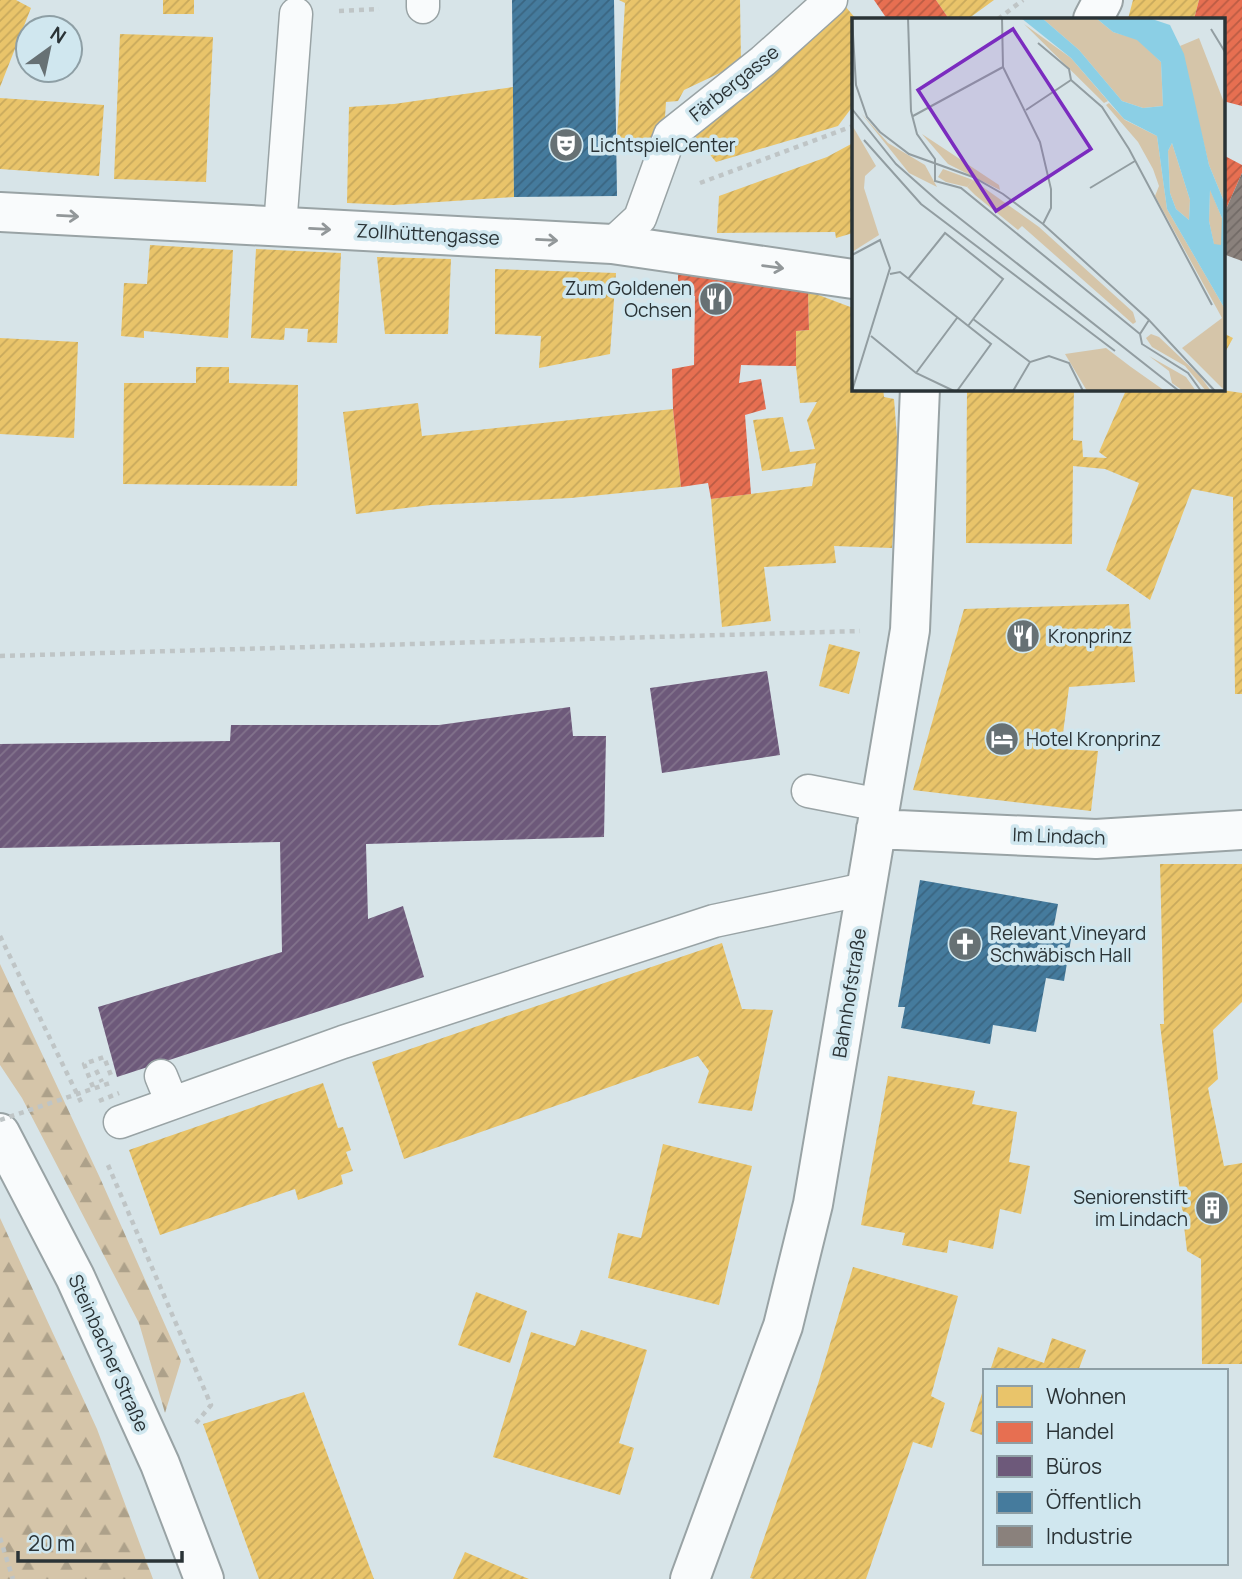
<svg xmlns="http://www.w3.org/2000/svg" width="1242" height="1579" font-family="Manrope,sans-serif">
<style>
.forest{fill:url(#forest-firs)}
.homes{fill:url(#homes-hatch)}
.shops{fill:url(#shops-hatch)}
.offices{fill:url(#offices-hatch)}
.public{fill:url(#public-hatch)}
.industry{fill:url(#industry-hatch)}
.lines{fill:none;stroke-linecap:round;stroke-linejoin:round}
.lane-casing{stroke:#99a3a5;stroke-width:35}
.street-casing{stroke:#99a3a5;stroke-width:42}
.secondary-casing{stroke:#99a3a5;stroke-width:42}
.path{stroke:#bfc5c6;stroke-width:4.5;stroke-dasharray:5 5;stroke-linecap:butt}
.lane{stroke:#f9fbfc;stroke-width:32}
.street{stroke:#f9fbfc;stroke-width:38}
.secondary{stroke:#f9fbfc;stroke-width:38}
.path-bridge{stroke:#bfc5c6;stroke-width:4.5;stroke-dasharray:5 5;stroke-linecap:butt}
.oneway{stroke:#929799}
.labels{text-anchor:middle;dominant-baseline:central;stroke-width:7;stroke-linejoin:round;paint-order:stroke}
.street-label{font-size:19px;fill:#2a3336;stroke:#d0e7ef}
.poi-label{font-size:19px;fill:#2a3336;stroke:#d0e7ef;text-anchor:start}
.inset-road{fill:none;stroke:#929da1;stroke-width:2}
.view{fill:#7b2cbf;fill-opacity:0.15;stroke:#7b2cbf;stroke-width:3.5}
.inset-edge{fill:none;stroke:#2a3336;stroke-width:3.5}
</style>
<defs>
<pattern id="forest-firs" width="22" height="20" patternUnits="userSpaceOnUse" patternTransform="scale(1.75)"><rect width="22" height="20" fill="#d5c5a9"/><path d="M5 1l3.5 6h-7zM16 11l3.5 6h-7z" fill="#ada18a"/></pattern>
<pattern id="homes-hatch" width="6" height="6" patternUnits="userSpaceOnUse" patternTransform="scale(1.75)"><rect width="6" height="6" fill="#e9c46a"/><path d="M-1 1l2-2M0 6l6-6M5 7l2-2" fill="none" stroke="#c8a95c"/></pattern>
<pattern id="shops-hatch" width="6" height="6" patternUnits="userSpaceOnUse" patternTransform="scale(1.75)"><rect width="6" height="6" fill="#e76f51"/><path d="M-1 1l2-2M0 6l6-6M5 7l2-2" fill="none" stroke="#bb5c44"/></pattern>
<pattern id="offices-hatch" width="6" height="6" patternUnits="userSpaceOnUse" patternTransform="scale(1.75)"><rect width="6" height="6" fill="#6d597a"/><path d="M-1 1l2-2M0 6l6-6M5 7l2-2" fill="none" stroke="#82738c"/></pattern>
<pattern id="public-hatch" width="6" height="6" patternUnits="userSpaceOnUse" patternTransform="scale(1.75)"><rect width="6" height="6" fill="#457b9d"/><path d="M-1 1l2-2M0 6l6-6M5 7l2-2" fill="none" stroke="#3a6581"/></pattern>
<pattern id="industry-hatch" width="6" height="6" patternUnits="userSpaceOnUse" patternTransform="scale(1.75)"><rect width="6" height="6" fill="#8a817c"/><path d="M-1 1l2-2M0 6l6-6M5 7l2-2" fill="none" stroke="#716a66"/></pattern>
</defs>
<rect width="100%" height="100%" fill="#d7e4e8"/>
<path class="forest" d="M0,964L100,1178L181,1361L165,1413L139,1323L22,1098L0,1065Z
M0,1218L97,1429L153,1579H0Z"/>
<path class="homes" d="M0,0H16L31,8L0,87Z
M163,0H194V14H163Z
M619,0H740L741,63L684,90L678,101L666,102L663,147L616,154L625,3Z
M840,0L856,19H853V106L838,126L716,162L687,127L736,100L785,64Z
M936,0H994L968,19H949Z
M1133,0H1199L1194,19H1128Z
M120,34L213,37L206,182L114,179Z
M513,87L514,197L393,205L347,203L349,107L394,104Z
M0,98L104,105L99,176L0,169Z
M853,143V233L836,238L835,232L717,233L719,196L827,157Z
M150,245L233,250L228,338L144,331V338L121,336L124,283L147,284Z
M256,249L341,253L337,343L307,342L308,329L285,328L284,340L251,338Z
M377,257L451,259L448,334H385Z
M495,269L616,273L610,354L539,368L541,336L495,334Z
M808,291L853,308V388H883L884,397L894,399L899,462L892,548L834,546L836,563L764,567L771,621L722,627L711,499L812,486L816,463L762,471L753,420L783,417L790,452L815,449L807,420L817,402L800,403L796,366V331L809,330Z
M1223,333L1233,338L1223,356Z
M0,338L78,342L74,438L0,434Z
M196,367H229V383L298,385L297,486L123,484L124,383H196Z
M967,388H1074L1073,440L1082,441L1083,457L1107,458L1099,452L1127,388H1208L1242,393V694H1235L1233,497L1192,489L1150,600L1106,570L1139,483L1105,469L1073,466L1072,544L966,543Z
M418,403L422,436L673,409L681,487L571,498L431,505L356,514L343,412Z
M1129,604L1135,682L1069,687L1061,749L1098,751L1091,811L913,790L964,609Z
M829,644L860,652L849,694L819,686Z
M1160,864H1242V1002L1213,1030L1218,1079L1208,1088L1224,1166L1242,1163V1364H1202L1201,1259L1187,1251L1160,1024H1164Z
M722,943L742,1009L773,1010L752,1111L698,1103L709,1071L698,1056L404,1159L372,1062Z
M888,1076L975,1091L972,1104L1017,1112L1009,1162L1030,1166L1021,1214L1000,1209L993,1249L949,1240L947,1253L902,1245L905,1233L861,1225Z
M323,1083L338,1128L343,1127L351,1150L346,1152L353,1171L341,1175L343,1184L298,1200L295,1189L160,1235L129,1150Z
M663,1144L752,1166L719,1305L608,1278L618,1233L641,1238Z
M853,1267L958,1296L931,1396L945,1403L932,1448L913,1442L866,1579H754L750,1578L818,1384Z
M476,1292L527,1311L510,1363L458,1345Z
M581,1330L647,1350L619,1443L634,1448L620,1495L493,1457L531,1332L575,1346Z
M1052,1338L1086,1350L1078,1371H990L998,1347L1044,1363Z
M984,1387H985V1436L970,1431Z
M304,1392L374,1579H259L203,1424Z
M465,1552L529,1579H453Z"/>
<path class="shops" d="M874,0H936L949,19H887Z
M1199,0H1242V106L1223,101V19H1194Z
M1223,155L1242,165V173L1223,216Z
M678,272L808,291L809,330L796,331V366L741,365L739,383L761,379L766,409L745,415L751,494L711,499L708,483L681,487L673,409L672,369L694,365L695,296L678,295Z"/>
<path class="offices" d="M767,671L780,755L662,773L650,688Z
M570,707L573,736H606L604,837L366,844L368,919L403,906L424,977L117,1077L98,1007L282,952L280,842L0,848V744L230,741L231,725H439Z"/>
<path class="public" d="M512,0H614L617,196L514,197Z
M920,880L1058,904L1052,936L1071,939L1064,981L1046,978L1036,1032L993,1025L990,1044L901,1028L905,1007H898Z"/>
<path class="industry" d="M1242,173V261L1223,254V216Z"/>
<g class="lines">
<g class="lane-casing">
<path id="lane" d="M423,7V0
M280,227L296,14
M612,244L640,218L670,135L763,61L831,0
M808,791L880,805
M161,1076L172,1103
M120,1122L343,1042L714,921L865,889"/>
</g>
<g class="street-casing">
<path id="street" d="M1093,19L1103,0
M0,212L612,244L853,279
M876,829L1096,839L1242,830
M690,1579L783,1326L813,1204L910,630L920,388"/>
</g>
<g class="secondary-casing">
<path id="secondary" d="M0,1133L75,1277L160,1464L204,1579"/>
</g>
<path class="path" d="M339,11L379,9
M998,19L1023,0
M700,183L853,126
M0,656L860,631
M0,936L81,1102
M96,1070L102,1082
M93,1087L84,1064L104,1057L112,1078
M108,1165L211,1405L196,1423
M0,1538L13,1579"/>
<use href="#lane" class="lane"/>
<use href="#street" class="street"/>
<use href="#secondary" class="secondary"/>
<path class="path-bridge" d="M99,1101L119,1093
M0,1120L113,1082"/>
</g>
<defs><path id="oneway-shaft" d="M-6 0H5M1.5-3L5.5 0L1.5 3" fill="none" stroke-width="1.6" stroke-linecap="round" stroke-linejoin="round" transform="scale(1.75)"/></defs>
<g class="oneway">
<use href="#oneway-shaft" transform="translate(68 216) rotate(3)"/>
<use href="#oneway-shaft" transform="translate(320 229) rotate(3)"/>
<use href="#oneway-shaft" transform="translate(547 240) rotate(3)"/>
<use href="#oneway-shaft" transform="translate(773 267) rotate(8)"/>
</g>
<defs>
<g id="theatre-disc" transform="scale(1.75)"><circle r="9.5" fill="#677174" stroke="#d0e7ef"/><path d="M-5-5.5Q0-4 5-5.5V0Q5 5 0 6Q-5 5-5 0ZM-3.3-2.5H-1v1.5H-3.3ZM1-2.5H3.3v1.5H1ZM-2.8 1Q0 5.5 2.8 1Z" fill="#fff"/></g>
<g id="restaurant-disc" transform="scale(1.75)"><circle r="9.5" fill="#677174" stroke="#d0e7ef"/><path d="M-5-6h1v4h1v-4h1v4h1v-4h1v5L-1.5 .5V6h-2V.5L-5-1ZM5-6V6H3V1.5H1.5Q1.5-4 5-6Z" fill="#fff"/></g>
<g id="hotel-disc" transform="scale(1.75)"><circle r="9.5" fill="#677174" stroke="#d0e7ef"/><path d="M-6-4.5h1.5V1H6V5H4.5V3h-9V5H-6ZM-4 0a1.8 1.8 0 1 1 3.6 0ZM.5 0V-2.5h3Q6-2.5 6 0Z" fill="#fff"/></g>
<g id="church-disc" transform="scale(1.75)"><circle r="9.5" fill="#677174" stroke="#d0e7ef"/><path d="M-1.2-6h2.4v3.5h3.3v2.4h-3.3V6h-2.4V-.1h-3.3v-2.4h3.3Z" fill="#fff"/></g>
<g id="building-disc" transform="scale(1.75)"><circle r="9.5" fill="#677174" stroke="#d0e7ef"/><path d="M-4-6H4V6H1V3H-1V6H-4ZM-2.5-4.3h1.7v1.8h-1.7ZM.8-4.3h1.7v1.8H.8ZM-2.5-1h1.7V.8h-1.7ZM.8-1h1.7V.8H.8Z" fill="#fff"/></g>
</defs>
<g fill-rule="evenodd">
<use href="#theatre-disc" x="566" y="145"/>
<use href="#restaurant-disc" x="716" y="299"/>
<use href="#restaurant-disc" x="1023" y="636"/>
<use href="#hotel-disc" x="1002" y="739"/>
<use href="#church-disc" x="965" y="944"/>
<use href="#building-disc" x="1212" y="1208"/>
</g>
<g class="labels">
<g class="street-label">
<text transform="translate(734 83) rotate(-39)">Färbergasse</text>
<text transform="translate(428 234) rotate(3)">Zollhüttengasse</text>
<text transform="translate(1059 836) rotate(2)">Im Lindach</text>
<text transform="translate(849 993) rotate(-81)">Bahnhofstraße</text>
<text transform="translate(109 1353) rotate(66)">Steinbacher Straße</text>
</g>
<g class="poi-label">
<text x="590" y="145">LichtspielCenter</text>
<text x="692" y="288" text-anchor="end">Zum Goldenen<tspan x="692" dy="22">Ochsen</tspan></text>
<text x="1048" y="636">Kronprinz</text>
<text x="1026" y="739">Hotel Kronprinz</text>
<text x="990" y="933">Relevant Vineyard<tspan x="990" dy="22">Schwäbisch Hall</tspan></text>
<text x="1188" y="1197" text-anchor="end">Seniorenstift<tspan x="1188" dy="22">im Lindach</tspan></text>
</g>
</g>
<g transform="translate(852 18)">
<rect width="373" height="373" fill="#d7e4e8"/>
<path d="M190,0H244L261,14L285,21L309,44L311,88L291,90L270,83L227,32ZM347,20L373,87V186L357,147L328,28ZM320,125L338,182L337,202L324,191L318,175L316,133ZM91,151L121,162L115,169L94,164L86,159ZM358,171L370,200V227H362L357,203ZM254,330L279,349L313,373H235L213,336Z" fill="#d5c5a9"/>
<path d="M172,6L219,40L256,83L252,85ZM257,85L273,102L305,118L315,191L373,291V373L330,330L370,300L303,178L307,168L301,151L286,124L254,87ZM9,95L36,125L73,147L85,169L57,155ZM0,107L24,148L13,158L12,170L27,217L0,234ZM70,116L147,167L148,172L96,146ZM121,162L187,209L281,294L284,304L281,306L170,208L166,212L123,177L115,169ZM299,316L307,319L348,358L359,373H354L333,348L300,329L294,320ZM297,338L334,359L344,373H331L320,365L317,353Z" fill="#d5c5a9"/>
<path d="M169,0H190L227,32L270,83L291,90L311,88L309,44L285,22L261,14L244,0H297L318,7L332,36L357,147L373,186V291L315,191L305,118L272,101L219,40ZM320,125L338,182L337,202L324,191L318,175L316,133ZM358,172L370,200L369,227L362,226L357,203Z" fill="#8bcfe5" fill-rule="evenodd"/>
<path class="inset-road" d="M0,0L4,67L15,99L28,114L57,136L121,159L151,176L191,206L297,302M56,0L59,93L65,116L83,141V163L109,170L288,316M150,0L151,49L188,124L199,171V190L191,206M359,11L373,34M186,25L217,51L219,62M219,62L250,89L277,131L360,287M0,91L44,146L87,184L327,373M174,92L219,62M61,98L151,49M12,122L69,186L263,333M238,170L283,143M0,237L28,222L38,250L0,373M38,256L48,254L139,326L105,373M56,261L93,215L151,261L116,308M121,301L178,344M19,318L64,355L102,373M64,355L105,300M161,373L178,344L197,338L217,345L231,373M349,373L336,355L290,326L288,316L297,302L363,373"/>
<path class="view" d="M161,11L239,131L144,193L66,72Z"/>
<rect width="373" height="373" class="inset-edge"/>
</g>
<rect x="983" y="1369" width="245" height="196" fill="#d0e7ef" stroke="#8e9fa5" stroke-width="2"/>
<rect x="997" y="1386" width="35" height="21" fill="#e9c46a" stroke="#8e9fa5" stroke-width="2"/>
<text x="1046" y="1404" font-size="21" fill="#2a3336">Wohnen</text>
<rect x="997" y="1422" width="35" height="21" fill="#e76f51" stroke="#8e9fa5" stroke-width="2"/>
<text x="1046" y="1439" font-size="21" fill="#2a3336">Handel</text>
<rect x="997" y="1456" width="35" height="21" fill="#6d597a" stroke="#8e9fa5" stroke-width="2"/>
<text x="1046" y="1474" font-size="21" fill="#2a3336">Büros</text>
<rect x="997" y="1492" width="35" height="21" fill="#457b9d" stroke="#8e9fa5" stroke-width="2"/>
<text x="1046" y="1509" font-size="21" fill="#2a3336">Öffentlich</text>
<rect x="997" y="1526" width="35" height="21" fill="#8a817c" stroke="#8e9fa5" stroke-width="2"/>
<text x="1046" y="1544" font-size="21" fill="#2a3336">Industrie</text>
<g transform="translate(49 49) rotate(33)"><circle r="33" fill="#d0e7ef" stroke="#8e9fa5" stroke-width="2"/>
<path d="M0-5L12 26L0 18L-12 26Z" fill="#677174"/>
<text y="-10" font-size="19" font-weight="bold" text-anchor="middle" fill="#2a3336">N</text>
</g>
<path d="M18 1551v10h164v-10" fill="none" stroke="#2a3336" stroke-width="3.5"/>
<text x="28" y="1551" font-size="21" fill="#2a3336" stroke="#d0e7ef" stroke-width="5" paint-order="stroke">20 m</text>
</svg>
